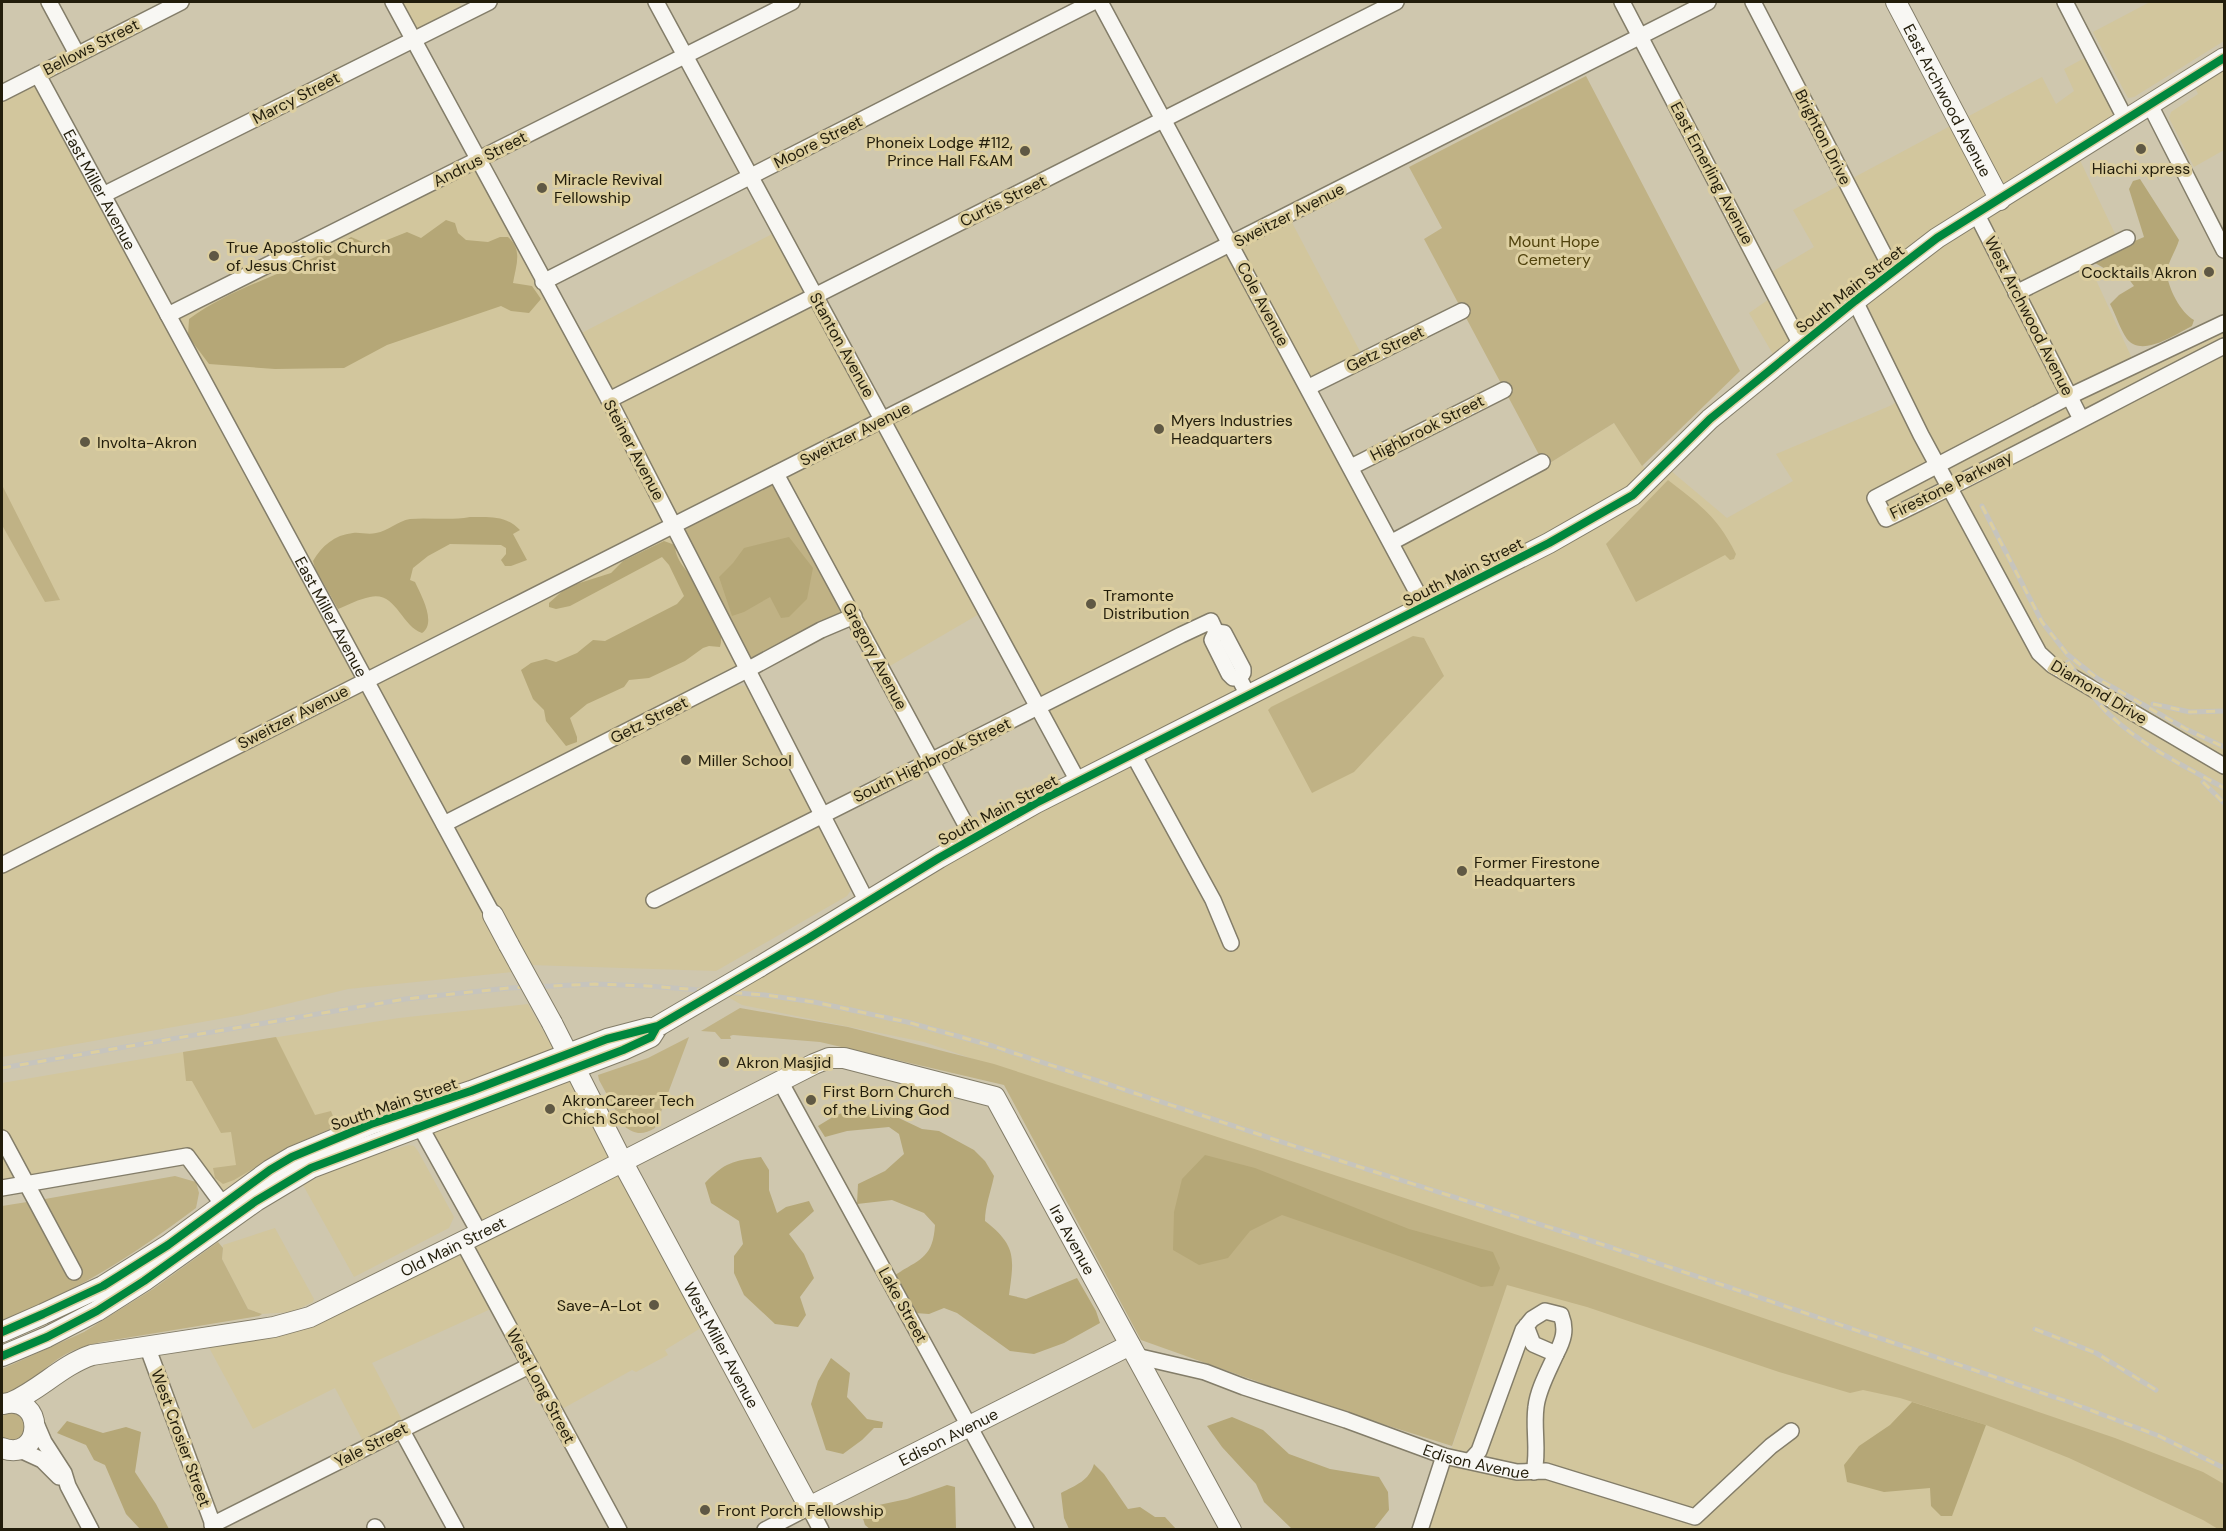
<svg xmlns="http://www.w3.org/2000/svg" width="2226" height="1531" font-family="'DM Sans',sans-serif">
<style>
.built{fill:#d2c69d}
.green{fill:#c0b285}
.forest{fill:#b5a777}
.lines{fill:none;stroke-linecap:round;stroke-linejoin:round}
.minor-casing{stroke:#837d69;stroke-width:18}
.major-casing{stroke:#837d69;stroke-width:22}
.minor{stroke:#f8f7f3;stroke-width:15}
.major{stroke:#f8f7f3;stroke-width:20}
.rail-casing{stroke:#c6c4bd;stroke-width:5}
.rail{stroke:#ddcfa0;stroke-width:3;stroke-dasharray:9;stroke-linecap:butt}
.major-bridge-casing{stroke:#837d69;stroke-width:22;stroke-linecap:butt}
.major-bridge{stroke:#f8f7f3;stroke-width:20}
.cycleway-casing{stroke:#ddcfa0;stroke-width:11}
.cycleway{stroke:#00873e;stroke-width:8}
.poi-dot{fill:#5f5844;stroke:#ddcfa0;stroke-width:2}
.labels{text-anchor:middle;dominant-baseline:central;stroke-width:6;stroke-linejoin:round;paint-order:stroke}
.street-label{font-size:16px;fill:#221d0b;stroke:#ddcfa0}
.poi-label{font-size:16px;fill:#221d0b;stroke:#ddcfa0;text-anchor:start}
.park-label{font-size:16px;fill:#51430d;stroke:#ddcfa0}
</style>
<rect width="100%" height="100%" fill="#cfc7ae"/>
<path class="built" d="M393,2H459L465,13L414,39Z
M2150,2H2223L2224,41L2134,97L2128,98L2093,32Z
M2092,54L2126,120L2076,152L2119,242L2086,258L2135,365L2224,323V1529H1428L1447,1463L1506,1285L1011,1072L924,1042L742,1005L716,990L1078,782L986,610L883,670L776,474L674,525L747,670L444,824L523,971L348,989L242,1015L2,1057V93L38,75L168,315L478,160L574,337L780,230L883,420L1288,215L1364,359L1308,387L1394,547L1545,466L1614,423L1651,477L1664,465L1727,518L1793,481L1776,454L1892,405L1902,397L1855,301L1778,363L1749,313L1775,295L1765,276L1814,247L1793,210L2042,77L2056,104L2074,91L2064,69Z
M2224,58V150L2194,167L2169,118L2171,112L2198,94L2191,79Z
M735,685L748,686L853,887L847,896L716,971L530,965L456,829L506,799Z
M528,1004L552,1046V1054L468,1089L224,1200L186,1153L2,1185V1083L207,1048L399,1018Z
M574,1070L617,1160L481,1231L424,1129Z
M409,1145L414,1146L418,1151L454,1217L449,1228L354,1277L303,1185L347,1163Z
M622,1161L709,1323L665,1350L668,1355L636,1372L632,1370L555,1413L463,1242Z
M275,1228L314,1299L313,1302L292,1312L262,1314L248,1309L222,1259L223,1245Z
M462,1246L493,1308L372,1363L403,1422L363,1441L335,1388L253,1429L206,1342L300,1325Z"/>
<path class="green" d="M1586,76L1740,371L1642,466L1614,423L1545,466L1424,239L1442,228L1409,167Z
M1668,480C1700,505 1717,516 1736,554L1734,559L1730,560L1725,555L1636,602L1606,544Z
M770,483L780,494L844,613L754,659L746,657L688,543L685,530L698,520Z
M2,485L60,600L45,602L2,525Z
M1413,636L1424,638L1444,676L1354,772L1312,793L1268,710L1271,707Z
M740,1008L848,1027L994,1064L1573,1253L2115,1438L2203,1472L2224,1484V1529H2218L2203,1520L2069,1458L1986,1425L1900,1398L1863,1390L1850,1393L1779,1372L1587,1307L1507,1285L1452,1446L1332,1408L1141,1340L1004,1085L820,1042L733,1035L730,1036L731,1039H721L715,1032L701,1031Z
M276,1037L315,1115L331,1111L337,1126L295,1144L234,1180L223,1184L215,1178L213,1168L236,1165L231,1132L221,1133L192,1081H186L183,1052Z
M689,1037L655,1128C643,1135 635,1135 624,1126L599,1080L598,1075L648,1058Z
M175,1176L196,1182L199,1193L196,1208C135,1254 73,1294 2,1321V1206L27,1202L69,1278L83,1272L48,1217L44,1209L45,1199Z
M218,1242L223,1248L222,1259L248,1309L262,1314L259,1316L101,1342C88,1345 73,1349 61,1357C38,1371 30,1389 2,1395V1369L84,1332L153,1289Z
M9,1412L19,1414L26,1421L24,1435C17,1441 10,1443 2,1437V1416Z"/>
<path class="forest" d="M2140,179L2179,240C2176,251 2168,261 2167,272C2167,287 2181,313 2194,320L2192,326C2176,334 2142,358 2127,339C2120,329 2116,315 2110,304L2119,295L2134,286L2125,274L2109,271L2095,263L2100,256L2144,237L2129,189L2133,181Z
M446,220L455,223L458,233L466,240L488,242L500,237H508C523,250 516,265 513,283L532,286L541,299L529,313L511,311L501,306L387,345L344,368L275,369L209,364L188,336L189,319C238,283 300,271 351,237L372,246L407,232L421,238Z
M470,517C490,517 505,515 520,530L513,534L527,560L511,566H505L501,560L506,554V548L501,545L450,544L428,556L413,568L410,580L415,582C421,595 437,623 422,633C401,626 396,591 370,597C359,599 348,605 338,609L315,568L313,561C322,546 334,535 353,533C360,532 368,535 376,533C388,531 398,521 410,519C430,517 448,521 470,517Z
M789,537L813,568L807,599L789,617L781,618L770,597L744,612L732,616L719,577L733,563L744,548Z
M664,541L675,545C675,560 687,570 695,582C707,599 726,627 720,647L709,646L703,648L685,661L649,678L629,680L624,687L587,704L570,718L577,737V742L566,746L546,721L544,710L533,699L521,670L531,663L546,659L556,662L577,653L593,640L605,641L677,604L684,596L669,565L662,557L570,606L556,609L549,607V603L567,587L611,573L623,561Z
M857,1108L882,1110L922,1129L939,1131L974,1150L985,1161L994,1176C991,1191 985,1206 985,1221C1017,1246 1014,1258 1009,1295L1026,1299L1077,1278L1096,1311L1100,1323L1064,1343L1034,1354L1010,1351L957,1313L944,1308L929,1314L915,1313L895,1275C920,1259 933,1258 935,1225L924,1213L892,1200L857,1204L858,1184L885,1171L904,1154L899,1134L889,1127L847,1131L825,1137L818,1126L836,1115Z
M1205,1155L1255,1168L1409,1229L1493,1252L1500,1268L1493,1286L1481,1287C1415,1261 1349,1238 1282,1215L1250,1231L1228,1258L1199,1265L1173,1250L1174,1212L1182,1179Z
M761,1157L769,1170V1190L777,1213L786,1207L809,1201L814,1211L789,1234L804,1254L814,1278L800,1297L806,1315L798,1327L775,1324L744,1295L734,1273V1256L743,1244L739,1221L711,1203L705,1183C725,1162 733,1161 761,1157Z
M831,1358L850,1373L847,1397L867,1419L883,1422L882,1428H874L862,1440L843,1454L826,1450L811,1404L818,1381Z
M1912,1402L1986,1425L1952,1516H1941L1931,1506L1930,1488L1884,1492L1847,1482L1844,1465L1859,1446L1890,1425Z
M1232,1417L1263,1430L1289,1454L1330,1469L1379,1477L1388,1492L1389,1510L1374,1529H1292L1264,1502L1256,1484L1222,1447L1207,1426Z
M67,1421L103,1433L126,1427L141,1432L135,1472L156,1504L169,1529H140L126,1514L105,1465L94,1460L86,1445L57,1433Z
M1094,1464L1104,1474L1128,1509L1140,1507L1155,1517H1165L1176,1529H1069L1064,1518L1061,1493C1076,1485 1089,1481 1094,1464Z
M947,1485L955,1487L956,1529L871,1530L865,1525L860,1509L907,1499Z"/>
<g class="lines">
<g class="minor-casing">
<g id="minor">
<path d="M49,2L77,54"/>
<path d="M393,2L609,400L867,902"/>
<path d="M656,2L1079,783"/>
<path d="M1100,2L1425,607"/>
<path d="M1622,2L1801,345"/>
<path d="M1753,2L1893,272"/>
<path d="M2065,2L2126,120"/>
<path id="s1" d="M38,75L493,915"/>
<path d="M2,93L181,2"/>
<path d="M2150,105L2224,250"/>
<path d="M103,195L489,2"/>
<path d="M1976,213L2081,419"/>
<path d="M543,282L1093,2"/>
<path d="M2016,293L2127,238"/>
<path d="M1855,301L1921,435L2039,653L2052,665L2224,766"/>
<path d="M168,315L792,2"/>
<path d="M2224,323L2070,396L1875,498L1886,519C2000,464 2112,403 2224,346"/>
<path d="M1309,387L1462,311"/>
<path d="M609,400L1396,2"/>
<path d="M1351,467L1504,390"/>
<path d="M776,474L973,838"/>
<path d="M1392,542L1542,462"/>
<path d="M1216,632L1212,640L1229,674L1233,678H1239L1249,697"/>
<path d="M1216,632L1224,633L1243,669V673L1239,678"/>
<path d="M1133,754L1213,900L1231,943"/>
<path d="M444,824L747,670L821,630L854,616"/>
<path d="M2,865L1708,2"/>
<path d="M654,900L1181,635L1211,621L1216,632"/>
<path d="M780,1081L1026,1530"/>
<path d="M416,1119L480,1234"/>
<path d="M2,1138L74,1272"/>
<path d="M2,1188L187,1156L229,1213"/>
<path d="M463,1242L619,1530"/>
<path d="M147,1346L215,1530"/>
<path id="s2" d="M1136,1356L1205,1372L1244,1387L1346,1420L1444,1456L1517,1472L1546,1471L1695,1517L1771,1446L1791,1431"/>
<path d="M35,1421L44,1442L64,1473L68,1486L91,1530"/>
<path d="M401,1429L456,1530"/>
<path d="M18,1449L42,1460L59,1477"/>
<path d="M1470,1461L1479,1451L1523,1330L1532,1319L1545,1311L1561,1315C1567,1330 1563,1341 1556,1354L1533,1344L1526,1326"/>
<path d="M1534,1472C1539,1450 1533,1429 1536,1407C1538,1389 1549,1370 1556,1354"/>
<path d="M212,1525L529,1366"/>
<path d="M375,1527L377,1530"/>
<path d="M765,1530L809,1507L821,1530"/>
<path d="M1420,1530L1444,1456"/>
</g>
</g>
<g class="major-casing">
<g id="major">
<path id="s3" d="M1896,2L2000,200"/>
<path d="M493,915L509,945"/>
<path d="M759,967L939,858L1036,803L1549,543L1633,495L1710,419L1855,301L1937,238L2224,58"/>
<path id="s4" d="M552,1023L622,1161L809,1507L1130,1345"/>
<path d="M2,1332L43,1314L103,1286L168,1245L270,1170L292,1157L371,1124L471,1091L607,1039L649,1028"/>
<path d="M2,1356L47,1337L97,1311L144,1281L256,1201L311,1168L623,1050L651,1037L658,1026"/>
<path id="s5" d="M12,1402C41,1389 62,1365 92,1355L274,1327L310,1317L565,1191L814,1064L829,1058H844L995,1097L1231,1530"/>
<path d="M2,1448C44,1463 46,1393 3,1404"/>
</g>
</g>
<use href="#minor" class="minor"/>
<use href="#major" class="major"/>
<g class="rail-casing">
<path id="rail" d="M1982,506L2042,622L2067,654L2098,679L2186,729L2224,747
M2068,662C2082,680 2094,701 2111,716C2144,747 2186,767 2224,788
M2153,704L2190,712L2224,711
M2203,782L2224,803
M2,1068L405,999L509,988L595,984L648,986L765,995L814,1002L907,1022L993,1046L1297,1147L1586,1239L2069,1402L2159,1436L2224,1468
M2035,1329L2096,1353L2156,1390"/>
</g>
<use href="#rail" class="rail"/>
<g class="major-bridge-casing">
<path id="major-bridge" d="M509,945L552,1023
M658,1026L759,967"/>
</g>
<use href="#major-bridge" class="major-bridge"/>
<g class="cycleway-casing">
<path id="cycleway" d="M2,1332L43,1314L103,1286L168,1245L270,1170L292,1157L371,1124L471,1091L607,1039L658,1026L809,938L939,858L1036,803L1549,543L1633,495L1710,419L1855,301L1937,238L2224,58
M2,1356L47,1337L97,1311L144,1281L256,1201L311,1168L623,1050L651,1037L656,1028"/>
</g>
<use href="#cycleway" class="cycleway"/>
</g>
<g class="poi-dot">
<circle cx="2141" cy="149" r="6"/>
<circle cx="1025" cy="151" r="6"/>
<circle cx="542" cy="188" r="6"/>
<circle cx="214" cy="256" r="6"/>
<circle cx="2209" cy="272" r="6"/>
<circle cx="1159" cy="429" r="6"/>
<circle cx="85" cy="442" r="6"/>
<circle cx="1091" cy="604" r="6"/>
<circle cx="686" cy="760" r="6"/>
<circle cx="1462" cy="871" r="6"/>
<circle cx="724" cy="1062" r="6"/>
<circle cx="811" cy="1100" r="6"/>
<circle cx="550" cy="1109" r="6"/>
<circle cx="654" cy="1305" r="6"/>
<circle cx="705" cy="1510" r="6"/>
</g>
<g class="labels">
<g class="street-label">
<text transform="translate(91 47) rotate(-27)">Bellows Street</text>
<text transform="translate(296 98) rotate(-27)">Marcy Street</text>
<text stroke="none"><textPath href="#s3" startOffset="111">East Archwood Avenue</textPath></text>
<text transform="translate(1823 137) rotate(63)">Brighton Drive</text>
<text transform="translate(818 142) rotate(-27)">Moore Street</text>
<text transform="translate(480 159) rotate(-27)">Andrus Street</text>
<text transform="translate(1712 173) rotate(62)">East Emerling Avenue</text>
<text stroke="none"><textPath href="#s1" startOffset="130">East Miller Avenue</textPath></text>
<text transform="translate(1003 201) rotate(-27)">Curtis Street</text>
<text transform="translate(1289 215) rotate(-27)">Sweitzer Avenue</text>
<text transform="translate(1850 289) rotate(-38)">South Main Street</text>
<text transform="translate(1263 304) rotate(62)">Cole Avenue</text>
<text transform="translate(2029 316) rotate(63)">West Archwood Avenue</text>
<text transform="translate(842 345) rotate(61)">Stanton Avenue</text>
<text transform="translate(1385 349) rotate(-26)">Getz Street</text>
<text transform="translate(1427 428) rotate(-27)">Highbrook Street</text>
<text transform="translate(855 434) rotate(-27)">Sweitzer Avenue</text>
<text transform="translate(634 450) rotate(62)">Steiner Avenue</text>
<text transform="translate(1951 485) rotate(-26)">Firestone Parkway</text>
<text transform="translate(1463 572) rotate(-27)">South Main Street</text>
<text stroke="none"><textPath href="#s1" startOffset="616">East Miller Avenue</textPath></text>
<text transform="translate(875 656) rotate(62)">Gregory Avenue</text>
<text transform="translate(2099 692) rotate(31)">Diamond Drive</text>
<text transform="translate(293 717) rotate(-27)">Sweitzer Avenue</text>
<text transform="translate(649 720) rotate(-27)">Getz Street</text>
<text transform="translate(932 760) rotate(-26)">South Highbrook Street</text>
<text transform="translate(998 810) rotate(-28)">South Main Street</text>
<text transform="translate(394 1104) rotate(-19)">South Main Street</text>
<text stroke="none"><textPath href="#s5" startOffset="1228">Ira Avenue</textPath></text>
<text stroke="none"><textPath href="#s5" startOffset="474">Old Main Street</textPath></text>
<text transform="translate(903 1305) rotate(61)">Lake Street</text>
<text stroke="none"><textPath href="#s4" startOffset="364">West Miller Avenue</textPath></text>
<text transform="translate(541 1386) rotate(62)">West Long Street</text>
<text transform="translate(181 1438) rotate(70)">West Crosier Street</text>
<text stroke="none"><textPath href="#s4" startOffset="704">Edison Avenue</textPath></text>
<text transform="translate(371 1445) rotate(-27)">Yale Street</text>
<text stroke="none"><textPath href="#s2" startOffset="357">Edison Avenue</textPath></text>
</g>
<g class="poi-label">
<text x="1013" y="142" text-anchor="end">Phoneix Lodge #112,<tspan x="1013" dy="18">Prince Hall F&amp;AM</tspan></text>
<text x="2141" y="168" text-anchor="middle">Hiachi xpress</text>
<text x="554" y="179">Miracle Revival<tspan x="554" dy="18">Fellowship</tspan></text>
<text x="226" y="247">True Apostolic Church<tspan x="226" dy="18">of Jesus Christ</tspan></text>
<text x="2197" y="272" text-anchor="end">Cocktails Akron</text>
<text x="1171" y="420">Myers Industries<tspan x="1171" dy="18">Headquarters</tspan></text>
<text x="97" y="442">Involta-Akron</text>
<text x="1103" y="595">Tramonte<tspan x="1103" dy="18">Distribution</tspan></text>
<text x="698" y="760">Miller School</text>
<text x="1474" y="862">Former Firestone<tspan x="1474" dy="18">Headquarters</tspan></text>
<text x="736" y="1062">Akron Masjid</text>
<text x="823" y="1091">First Born Church<tspan x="823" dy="18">of the Living God</tspan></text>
<text x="562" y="1100">AkronCareer Tech<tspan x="562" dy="18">Chich School</tspan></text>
<text x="642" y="1305" text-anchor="end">Save-A-Lot</text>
<text x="717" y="1510">Front Porch Fellowship</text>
</g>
<g class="park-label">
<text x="1554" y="241">Mount Hope<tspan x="1554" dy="18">Cemetery</tspan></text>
</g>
</g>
<rect width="2226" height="1531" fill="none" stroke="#221d0b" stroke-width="6"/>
</svg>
